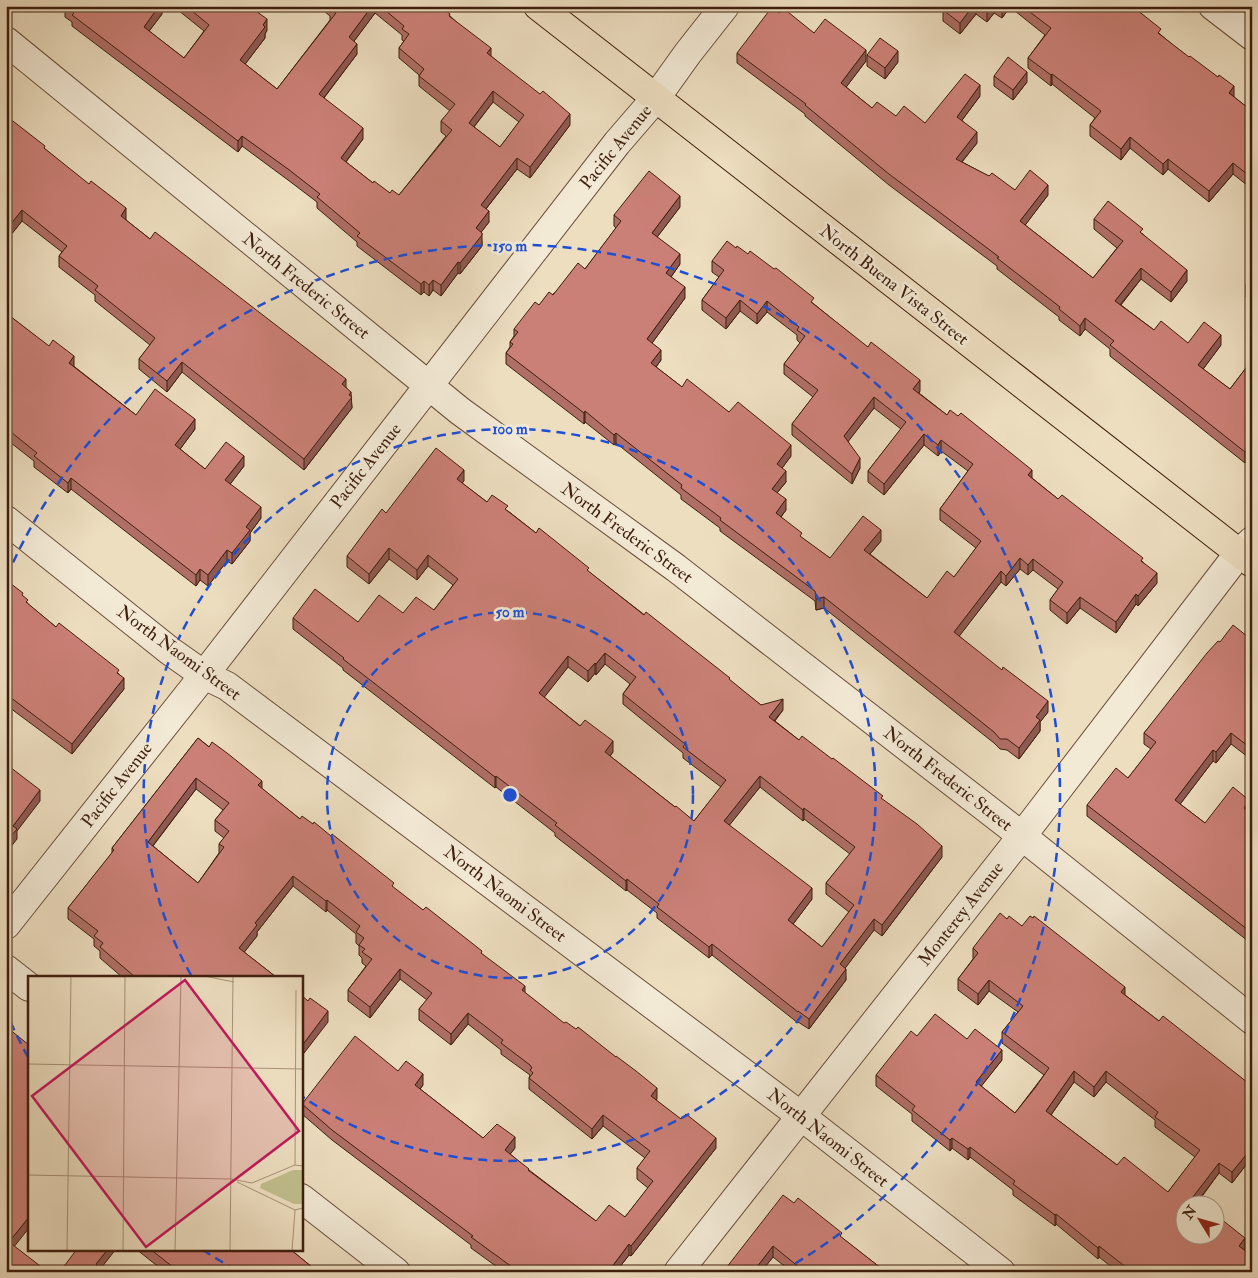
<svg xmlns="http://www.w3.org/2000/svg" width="1258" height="1278" font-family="'IM FELL Double Pica',serif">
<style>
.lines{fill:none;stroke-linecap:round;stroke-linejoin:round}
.minor-casing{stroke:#6a4e3a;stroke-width:30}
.major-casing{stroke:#3f1e0d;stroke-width:30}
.minor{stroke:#f3ead6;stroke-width:28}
.major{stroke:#eddec0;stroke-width:28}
.wall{fill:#af6e66;stroke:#3f1e0d;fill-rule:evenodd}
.shaded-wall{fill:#8e5a53;stroke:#3f1e0d}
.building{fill:#cb8077;stroke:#3f1e0d;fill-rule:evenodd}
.ring{fill:none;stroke:#1d4ed8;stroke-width:2.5;stroke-dasharray:9 6}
.labels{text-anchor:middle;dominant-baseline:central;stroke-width:5;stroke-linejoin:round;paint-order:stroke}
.street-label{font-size:18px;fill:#3f1e0d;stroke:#f3ead6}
.inset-road{fill:none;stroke:#a79178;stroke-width:1}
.view{fill:#c2185b;fill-opacity:0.15;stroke:#c2185b;stroke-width:2.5}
.inset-edge{fill:none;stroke:#3f1e0d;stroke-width:2.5}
.centre{fill:#1d4ed8;stroke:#f3ead6;stroke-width:2.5}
.ring-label{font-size:15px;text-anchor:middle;font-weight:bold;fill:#1d4ed8;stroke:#f3ead6;stroke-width:5;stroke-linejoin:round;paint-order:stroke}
</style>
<rect width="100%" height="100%" fill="#eddec0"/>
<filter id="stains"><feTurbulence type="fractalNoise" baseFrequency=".004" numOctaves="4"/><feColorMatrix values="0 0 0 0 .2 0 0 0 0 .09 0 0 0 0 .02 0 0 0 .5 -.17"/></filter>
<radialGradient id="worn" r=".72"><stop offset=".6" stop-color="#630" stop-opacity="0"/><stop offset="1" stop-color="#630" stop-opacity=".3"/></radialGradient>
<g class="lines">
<g class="minor-casing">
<path id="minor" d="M1213,6L1252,36
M6,41L460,411L676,568L1022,836L1252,1020
M6,520L170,651L204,675L227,686L801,1116L1001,1272
M6,925L204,675L617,143L655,99L688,53L725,6
M6,969L29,987
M301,1198L396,1272
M678,1272L1022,836L1239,553L1252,541"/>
</g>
<g class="major-casing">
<path id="major" d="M538,6L1252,563"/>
</g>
<use href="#minor" class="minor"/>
<use href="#major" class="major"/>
</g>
<path class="wall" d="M59,6H162V14L149,31L184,58L204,31L173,6H251V7L267,30L265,34V38L245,64L277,89L330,20V16L318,6H440L491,56L570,125L530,178L517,169L486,209L489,222L481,232L482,243V246L460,274L458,273L441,296L433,290L429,296L424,292L421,295L357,246V242L317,208V202L288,180L242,146L238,152L72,26V22L65,17V11ZM375,13L402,35V40L404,41L399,48V58L419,75V86L450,111L441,121V132L446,136L399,195L390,193L373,183L346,162L363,139L324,98L357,54L354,41ZM493,102L519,122L500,147L474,127Z
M946,6H1132L1161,35L1234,97L1252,111V189L1233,174L1209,202L1168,169L1163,175L1130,148L1121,160L1090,136V125L1095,118L1052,84L1051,86L1028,68V58L1045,35L1010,7L1002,18L994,13L987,22L976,14L960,34L943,21V10Z
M779,13L814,33L866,61L846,87L872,108L896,116L925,123L980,96L962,120L977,143L962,162L1015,190L1048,195L1025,225L1093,278L1117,248L1094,229V219L1143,234L1187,281L1171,302L1141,279L1121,305L1154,330L1188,343L1221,345L1203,369L1230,389L1252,360V462L1248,459L1245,463L1110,356V349L1085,329L1080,336L1059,320V317L997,269V266L889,185L805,116V114L737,63V53Z
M867,55L898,62L885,79L867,66Z
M994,76L1027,82L1013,100L994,86Z
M6,120L45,149L126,219V220L150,239L346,387L351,397L352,408L304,470L182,372L167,392L139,369V359L150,345L95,301V295L59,267V256L62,252L22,221L6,241Z
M680,207L657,237L680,264L671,277L685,298L652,343L661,360L656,367L682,387L729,412L791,456L782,468L786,482L777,493L786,510L781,517L802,538L830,558L881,541L870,554L927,598L954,577L976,548L940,520V509L968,471L941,451L938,456L924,445L884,495L868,482V471L901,429L874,408L848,441L860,468L852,484L792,435V424L813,397L784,374V364L800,343L797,340V335L767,312L757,324L740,311L726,329L702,310V300L719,277L712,272V261L736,248L814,304L920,391L919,393L947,415L1032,478L1058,499L1143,562L1157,583L1138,606L1136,604L1116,633L1080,608L1067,624L1050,610V600L1058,589L1033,570L1028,575L1020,569L1006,586L1001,582L959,636L1048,712L1040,722V731L1019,759L1007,750L1000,749L994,743L824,608L816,610L815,601L720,531V528L681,499V495L616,443L614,445L585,422L584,424L506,364V353L510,347V342L514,336V329L539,305L585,269L616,228L614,226V215Z
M1252,266V299L1246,297V286Z
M6,313L136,415L195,429L180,449L205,469L244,466L230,484L261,518L250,533V541L232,564L227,561L208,586L200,580L196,586L71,489L68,493L34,467V461L6,439Z
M464,481L462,483L487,502L508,511L536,533L589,572L761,705L783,710L775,721L799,740L883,800L942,857L882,936L874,930L845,968L846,980L809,1029L798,1022V1023L712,955L709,958L657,918V913L627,890L626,891L555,836V833L496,787L495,788L343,670V668L293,629V618L358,622L403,613L434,610L453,585L428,566L417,580L389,559L369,584L347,567V556L386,513ZM605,664L630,684L623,694V704L683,753V758L721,787L694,821L675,807L610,756L613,752L544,697L568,667L588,682L595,673L596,675ZM760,787L803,821L804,819L850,854L826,883V894L849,912L822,947L793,924L812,899L729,825Z
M6,580L23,596L28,604L56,627L119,674L124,689L72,754L6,705Z
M1252,640V760L1231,744L1216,763L1213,761L1180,804L1205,823L1250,812L1249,813L1252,815V944L1087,816V805L1128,778L1151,749L1144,744V733L1220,642Z
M198,738L300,819L482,954L525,993L657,1099L656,1100L716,1148L631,1256L629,1255L616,1272H504L471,1248V1245L332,1140L302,1114V1104L398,1071L423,1085L420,1089L483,1138L515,1148L510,1154L529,1170L596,1221L625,1217L648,1188L637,1179V1168L645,1158L603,1126L592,1139L529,1089V1078L530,1075L501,1054V1050L468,1024L451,1045L419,1020V1009L427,1000L400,979L370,1018L348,1001V990L366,966L362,963V958L359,955V946L356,943V934L327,910L326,912L293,886L257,932V936L244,952L276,977H122L100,958V951L94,946V939L68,919V908L112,853V848ZM196,789L223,810L215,820V831L224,838L219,844V853L198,883L153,846Z
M1007,919L1022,926L1125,995L1159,1021L1252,1086V1170L1246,1165L1232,1183L1219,1173L1198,1202L1245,1248L1244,1250L1252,1272H1118L1099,1257L1098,1259L1056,1224L1055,1226L1013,1195V1190L970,1157L968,1160L952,1148L950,1151L912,1121V1114L876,1086V1075L917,1036L967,1039L1002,1060L981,1086L1015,1113L1044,1075L1002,1043V1032L1018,1012L989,991L978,1005L958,990V979L973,959V948ZM1074,1082L1094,1097L1106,1082L1155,1120V1127L1195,1157L1168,1192L1117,1165L1051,1115Z
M794,1203L842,1238L886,1272H792L773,1257L761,1272H723Z
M136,1249H290L318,1272H165Z"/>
<path class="shaded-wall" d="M159,6H162V14L144,38V27Z
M372,6H375V13L349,48V37Z
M973,6H976V14L960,34V23Z
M991,6H994V13L987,22V12Z
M1003,6H1010V7L1002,18V8Z
M267,19V30L265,34V38L240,71V60Z
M357,44V54L319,104V94Z
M491,48V58L487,53Z
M866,50V61L841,94V83Z
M898,51V62L885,79V68Z
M1027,72V82L1013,100V90Z
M1052,74V84L1051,86V75Z
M980,85V96L957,127V117Z
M1234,86V97L1229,93Z
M493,91V102L469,133V123Z
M570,114V125L530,178V167Z
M363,128V139L341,168V158Z
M977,132V143L956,169V159Z
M242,136V146L238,152V141Z
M1130,137V148L1121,160V149Z
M517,158V169L481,215V205Z
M1168,159V169L1163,175V164Z
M1233,163V174L1209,202V191Z
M1048,185V195L1020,232V221Z
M680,196V207L652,244V233Z
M126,208V219L121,226V216Z
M22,210V221L6,241V230Z
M489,211V222L476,239V228Z
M482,233V246L460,274V263Z
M680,254V264L666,284V273Z
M458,262V273L441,296V285Z
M1141,268V279L1115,311V301Z
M1187,270V281L1171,302V292Z
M433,280V290L429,296V285Z
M424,281V292L421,295V284Z
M685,287V298L647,350V339Z
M740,300V311L726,329V318Z
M767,301V312L757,324V314Z
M1085,318V329L1080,336V326Z
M1221,335V345L1198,376V365Z
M661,350V360L651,374V363Z
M74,356V367L69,363Z
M182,362V372L167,392V381Z
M346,379V390L342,384Z
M920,380V391L913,400V389Z
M351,392L352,408L304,470V459Z
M874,397V408L844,447V436Z
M585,411V422L584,424V413Z
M195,419V429L175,456V445Z
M616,433V443L614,445V435Z
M924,434V445L884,495V484Z
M941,440V451L938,456V445Z
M791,445V456L777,475V464Z
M1248,448V459L1245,463V452Z
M244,456V466L225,491V480Z
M860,458V468L852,484V474Z
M464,470V481L457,489V479Z
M1032,470V480L1028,475Z
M786,471V482L772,499V489Z
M71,478V489L68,493V483Z
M786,499V510L776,523V513Z
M261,507V518L250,533V541L232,564V553L246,527Z
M881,530V541L864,561V550Z
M389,548V559L369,584V574Z
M227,550V561L208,586V575Z
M428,555V566L417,580V570Z
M1020,558V569L1006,586V576Z
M1033,559V570L1028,575V565Z
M200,569V580L196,586V575Z
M1001,571V582L954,643V632Z
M1157,573V583L1138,606V596Z
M1136,594V604L1116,633V622Z
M824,597V608L816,610V599Z
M1080,597V608L1067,624V613Z
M605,653V664L596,675V664Z
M568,656V667L539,704V693Z
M595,663V673L588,682V671Z
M124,678V689L72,754V744Z
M783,699V710L769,727V717Z
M1048,701V712L1040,722V731L1019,759V748L1036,717Z
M1231,733V744L1216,763V752Z
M613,741V752L605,762V752Z
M1213,750V761L1175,811V800Z
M496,776V787L495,788V777Z
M760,776V787L724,832V821Z
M196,778V789L148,852V842Z
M262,781V792L258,785Z
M40,790V801L17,831V839L6,853V842L13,826Z
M1250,801V812L1244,819V808Z
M804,808V819L803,821V810Z
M942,846V857L882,936V925Z
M293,876V886L257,932V936L239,959V948L255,923Z
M627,879V890L626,891V881Z
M812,888V899L788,931V920Z
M327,900V910L326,912V901Z
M874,919V930L840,975V964Z
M712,944V955L709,958V947Z
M400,969V979L370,1018V1007Z
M846,969V980L809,1029V1019Z
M989,980V991L978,1005V994Z
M525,986V997L522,990Z
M1125,987V998L1121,992Z
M328,1011V1022L301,1057V1047Z
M468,1013V1024L451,1045V1034Z
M1002,1050V1060L976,1093V1082Z
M1074,1071V1082L1046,1122V1111Z
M1106,1071V1082L1094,1097V1087Z
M423,1074V1085L415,1096V1085Z
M657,1088V1099L651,1107V1096Z
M603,1115V1126L592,1139V1129Z
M515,1137V1148L505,1161V1150Z
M716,1138V1148L631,1256V1246Z
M952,1138V1148L950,1151V1140Z
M970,1147V1157L968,1160V1149Z
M1246,1155V1165L1232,1183V1172Z
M1219,1163V1173L1194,1206L1192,1198Z
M1056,1214V1224L1055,1226V1215Z
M29,1217V1228L9,1253V1242Z
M1245,1238V1248L1239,1257V1246Z
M629,1244V1255L616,1272H608Z
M773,1246V1257L761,1272H753Z
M1099,1246V1257L1098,1259V1248Z
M108,1249H116L98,1272H92L96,1264Z"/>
<path class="building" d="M66,6H159L144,27L184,58L209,25L186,6H249L267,19L263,25L265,27L240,60L277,89L336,13L330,9L332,7L331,6H372L349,37L357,44L319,94L363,128L341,158L373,183L374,181L390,193L392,190L399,195L452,130L441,121L455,104L419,76L424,69L399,48L409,34L402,29L404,26L380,6H440L450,14L449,16L491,48L487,53L540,94L543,91L570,114L530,167L517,158L481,205L489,211L476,228L482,233V235L460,263L458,262L441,285L433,280L429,285L424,281L421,284L357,236L360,233L317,197L320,194L288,169L242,136L238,141L72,15L74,13ZM493,91L524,115L500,147L469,123Z
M946,6H973L960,23L943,10Z
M980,6H991L987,12Z
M1022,6H1132L1161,29L1158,33L1189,57L1190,56L1218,77L1219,75L1234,86L1229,93L1252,111V178L1233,163L1209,191L1168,159L1163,164L1130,137L1121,149L1090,125L1101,111L1052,74L1051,75L1028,58L1051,28Z
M772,7L779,13L783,8L814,33L825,19L866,50L841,83L872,108L877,102L896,116L904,106L925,123L965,74L980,85L957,117L977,132L956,159L989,176L992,173L1015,190L1030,170L1048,185L1020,221L1093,278L1123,241L1094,219L1108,201L1143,229L1140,232L1187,270L1171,292L1141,268L1115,301L1154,330L1161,321L1188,343L1204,322L1221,335L1198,365L1230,389L1252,360V451L1248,448L1245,452L1110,345L1114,341L1085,318L1080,326L1059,309L1060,307L997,258L999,257L889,174L805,105L806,104L737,53Z
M880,38L898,51L885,68L867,55Z
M1008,57L1027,72L1013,90L994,76Z
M9,118L45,146L44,148L89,184L91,181L126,208L121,216L150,239L155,232L346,379L342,384L351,392L349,395L352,397L304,459L182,362L167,381L139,359L155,338L95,290L98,286L59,256L67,246L22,210L6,230V190L9,187L6,185V120Z
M649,171L680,196L652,233L680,254L666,273L685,287L647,339L661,350L651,363L682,387L687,379L729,412L738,402L791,445L777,464L786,471L772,489L786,499L776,513L802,533L800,536L830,558L863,516L881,530L864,550L927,598L947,571L954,577L981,541L940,509L973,464L941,440L938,445L924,434L884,484L868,471L906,422L874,397L844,436L860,458L852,474L792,424L818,390L784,364L805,336L797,330L799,327L767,301L757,314L740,300L726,318L702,300L724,270L712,261L727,241L736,248L737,246L748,254L750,251L774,269L776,268L814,298L811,302L868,347L871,342L920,380L913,389L947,415L950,410L958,416L961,413L1032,470L1028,475L1058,499L1062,495L1143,558L1141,561L1157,573L1138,596L1136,594L1116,622L1080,597L1067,613L1050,600L1063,582L1033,559L1028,565L1020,558L1006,576L1001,571L954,632L1002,670L1003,667L1048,701L1036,717L1040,720L1019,748L1007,739H1000L994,732L824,597L816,599L815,591L720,520L721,518L681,488L682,485L616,433L614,435L585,411L584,413L506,353L513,344L510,342L518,332L514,329L535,302L539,305L549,292L553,295L578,263L585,269L621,221L614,215Z
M1250,265L1252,266V288L1246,286Z
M6,313L49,346L53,340L74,356L69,363L136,415L155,389L195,419L175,445L205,469L226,442L244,456L225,480L261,507L246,527L250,530L232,553L227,550L208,575L200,569L196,575L71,478L68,483L34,456L37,453L6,428Z
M436,448L464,470L457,479L487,502L492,495L508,506L505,509L536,533L539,528L589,568L587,570L644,615L646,612L730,678L729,679L761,705L783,699L769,717L799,740L802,736L832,759L833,758L883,796L881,798L917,824L942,846L882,925L874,919L840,964L846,969L809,1019L798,1011V1012L712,944L709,947L657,907L659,904L627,879L626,881L555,825L557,823L496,776L495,777L343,659L344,658L293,618L315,589L358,622L379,595L403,613L416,597L434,610L458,579L428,555L417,570L389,548L369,574L347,556L382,509L386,513ZM605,653L636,677L623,694L685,744L683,747L726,780L694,821L676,806L675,807L605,752L613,741L585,720L580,726L539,693L568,656L588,671L595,663L596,664ZM760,776L803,810L804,808L855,847L826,883L854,905L822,947L788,920L812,888L724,821Z
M6,580L23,593L22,595L28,600L26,602L56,627L59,623L119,670L117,673L124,678L72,744L6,694Z
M1233,625L1252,640V749L1231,733L1216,752L1213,750L1175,800L1205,823L1233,787L1250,801L1244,808L1252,815V933L1087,805L1116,768L1128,778L1156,742L1144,733L1207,653L1218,641L1220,642Z
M198,738L209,747L212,742L227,753L262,781L258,785L300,819L302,816L313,824L314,822L331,836L332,834L394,883L392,886L423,910L426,907L482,951L481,953L525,986L522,990L564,1023L566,1022L576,1029L578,1027L616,1057V1056L636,1071L657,1088L651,1096L681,1119L686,1114L716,1138L631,1246L629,1244L608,1272H519L471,1237L473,1236L332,1130L302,1104L355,1036L398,1071L406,1061L423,1074L415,1085L483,1138L497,1124L515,1137L505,1150L529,1169L528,1170L596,1221L609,1205L625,1217L653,1181L637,1168L650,1151L603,1115L592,1129L529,1078L533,1073L530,1070L532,1068L530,1065L501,1043L503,1040L468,1013L451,1034L419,1009L432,993L400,969L370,1007L348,990L372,959L362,952L365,949L359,945L364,938L356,932L360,926L327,900L326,901L293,876L255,923L257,925L239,948L276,977H135L100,947L103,943L94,936L98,931L68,908L114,850L112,848ZM196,778L229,803L215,820L229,831L219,844L224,847L198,883L148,842Z
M6,764L40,790L13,826L17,829L6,842Z
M1000,913L1007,919L1009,916L1022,926L1030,916L1033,918L1034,916L1125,987L1121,992L1159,1021L1163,1016L1252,1086V1160L1246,1155L1232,1172L1219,1163L1192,1198L1203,1206H1186V1236H1216V1215L1245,1238L1239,1246L1252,1256V1272H1132L1099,1246L1098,1248L1056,1214L1055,1215L1013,1184L1015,1181L970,1147L968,1149L952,1138L950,1140L912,1110L915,1106L876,1075L911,1031L917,1036L935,1014L967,1039L975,1029L1002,1050L976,1082L1015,1113L1035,1088L1049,1068L1002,1032L1023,1006L989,980L978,994L958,979L978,953L973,948ZM1074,1071L1094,1087L1106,1071L1158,1112L1155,1117L1200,1150L1168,1192L1124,1157L1117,1165L1046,1111Z
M301,995L308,1001L310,998L328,1011L301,1047Z
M9,1029L29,1045V1217L9,1242L48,1272H6V1116L7,1115L6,1114V1030L7,1031Z
M783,1195L794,1203L798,1198L842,1233L840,1236L886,1272H805L773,1246L753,1272H723Z
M77,1249H108L96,1264L97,1265L92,1272H66L62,1269Z
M150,1249H290L318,1272H174L171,1270L173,1267Z"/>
<g class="ring">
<circle cx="510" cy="795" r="183"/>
<path d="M191 975A366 366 0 1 1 303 1097"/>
<path d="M236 1270A549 549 0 0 1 203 1250M28 1057A549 549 0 0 1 7 1014M7 576A549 549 0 1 1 784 1270"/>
</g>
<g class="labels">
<g class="street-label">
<text transform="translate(616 147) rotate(-51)">Pacific Avenue</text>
<text transform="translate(894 285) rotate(38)">North Buena Vista Street</text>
<text transform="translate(306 286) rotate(39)">North Frederic Street</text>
<text transform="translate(366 466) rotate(-52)">Pacific Avenue</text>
<text transform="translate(627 533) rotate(36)">North Frederic Street</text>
<text transform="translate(179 653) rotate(36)">North Naomi Street</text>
<text transform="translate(948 779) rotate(38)">North Frederic Street</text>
<text transform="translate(117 785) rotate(-52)">Pacific Avenue</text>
<text transform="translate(505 894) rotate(37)">North Naomi Street</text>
<text transform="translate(961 914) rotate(-52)">Monterey Avenue</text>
<text transform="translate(828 1138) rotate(38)">North Naomi Street</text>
</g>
</g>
<g transform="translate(28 976)">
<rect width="275" height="275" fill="#eddec0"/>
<path d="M265,194H275V228H266L232,212L233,208Z" fill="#c0bf8d"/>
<path class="inset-road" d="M176,0L206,6M0,88L275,93M267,189L268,14M0,199L203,203L224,207L267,189L275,190M209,206L267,234L275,232M39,275L43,0M95,275L97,0M147,275L153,0M202,275L205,0M264,275L267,234"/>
<path class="view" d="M157,4L271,155L118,271L4,120Z"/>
<rect width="275" height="275" class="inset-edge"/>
</g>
<circle cx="510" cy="795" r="8" class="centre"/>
<g class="ring-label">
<text x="510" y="251">150 m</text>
<text x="510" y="434">100 m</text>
<text x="510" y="617">50 m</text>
</g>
<rect width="1258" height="1278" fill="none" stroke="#eddec0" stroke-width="25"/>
<rect x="8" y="8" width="1243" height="1263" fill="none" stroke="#3f1e0d" stroke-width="2.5"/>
<rect x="12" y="12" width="1233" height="1253" fill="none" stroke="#3f1e0d"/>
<g transform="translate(1200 1220) rotate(307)"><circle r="24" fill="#f3ead6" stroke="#ab9886"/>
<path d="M0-4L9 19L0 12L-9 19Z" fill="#8f2418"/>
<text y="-8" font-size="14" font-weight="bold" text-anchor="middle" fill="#3f1e0d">N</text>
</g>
<rect width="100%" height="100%" filter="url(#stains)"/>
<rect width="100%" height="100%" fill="url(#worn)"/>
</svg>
